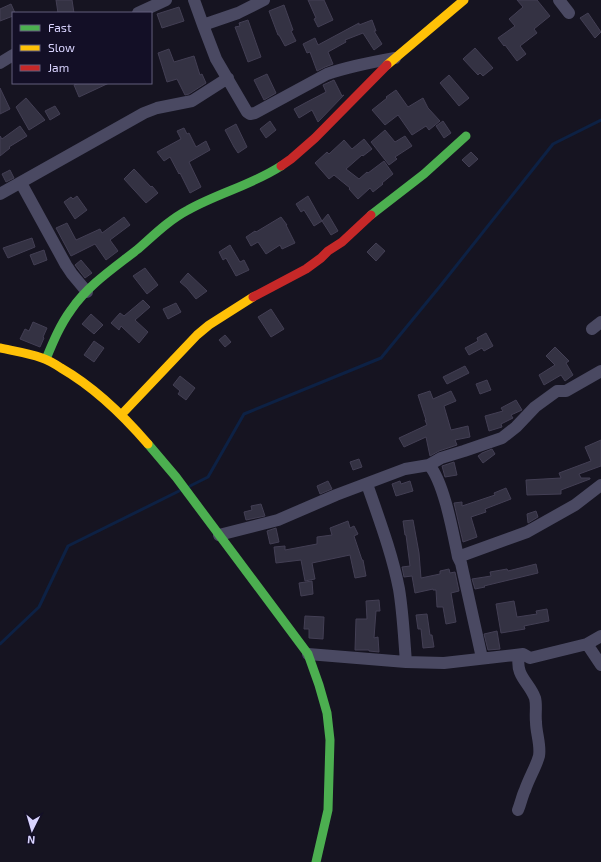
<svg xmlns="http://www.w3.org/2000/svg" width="601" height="862" font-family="'Exo 2',sans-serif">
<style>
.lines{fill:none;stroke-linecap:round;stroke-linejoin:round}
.stream{stroke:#0d2144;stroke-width:3}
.building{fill:#343243;stroke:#433f54}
.street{stroke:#4a4962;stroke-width:12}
.fast{stroke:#4caf50;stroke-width:9}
.slow{stroke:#ffc107;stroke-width:9}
.jam{stroke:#c62828;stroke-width:9}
</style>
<rect width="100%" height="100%" fill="#161421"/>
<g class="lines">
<path class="stream" d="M190,486L208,477L244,414L381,358L441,285L553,144L601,120
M0,644L39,607L68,546L179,491"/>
</g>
<path class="building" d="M56,0H72L74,13H58Z
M308,0H324L333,20L318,27L314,19L316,18Z
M517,0H537L550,16L534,29L537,33L520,46L526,54L517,61L505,45L504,46L498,38L515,26L509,19L523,7Z
M11,4L15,13H13V16L0,21V9Z
M284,5L293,30L291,31L296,41L285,46L279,35H278L269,11Z
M179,7L184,21L162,28L157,14Z
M588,13L601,32L595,38L580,18Z
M248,20L261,57L248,62L235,27L240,26L239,23Z
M372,20L376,31H374L382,44L374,50L363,33L345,40L346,42L328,52L333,64L325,67L317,71L310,52L307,53L303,44L315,38L318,45L359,23V25Z
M475,48L493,68L483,76L480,73L478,75L463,59Z
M169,49L174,62L194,56L200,75L202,74L206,83L189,94L185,95L177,79L167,82L158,53Z
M267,74L276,93L264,100L254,80Z
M449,75L469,98L459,106L440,83Z
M334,80L342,96L344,95L318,122L312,110L299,118L294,109L305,103L326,92L323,85Z
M79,83H109L79,97L74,85Z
M0,88L10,109L0,114Z
M396,90L408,107L423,98L428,108L440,121L429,130L426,126L412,135L398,115L385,125L372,110L387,98L386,97Z
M26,98L45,120L29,130L16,107Z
M55,106L60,114L50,120L45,111Z
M270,121L276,130L266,138L260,129Z
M443,121L451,133L444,138L436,126Z
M236,124L247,147L238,153L234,147L225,130Z
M20,126L27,136L9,147L10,148L0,156V136L2,139Z
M184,128L187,134L189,133L196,147L206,141L210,150L189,162L201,187L190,193L180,173L179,174L170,157L164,161L157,152L181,139L177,131Z
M385,130L395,142L405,136L412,146L395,157L397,159L389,165L371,142Z
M364,139L372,149L363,156L362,155L346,169L359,179L367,172L368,173L384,161L393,174L382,183L383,184L373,192L370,188L358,199L349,189L350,188L334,175L329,179L315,163L327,152L329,154L344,140L352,149Z
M471,152L478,159L469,167L462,160Z
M134,169L151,187L152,186L158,193L146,203L124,179Z
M10,170L14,178L6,182L2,174Z
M77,196L87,210L75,219L64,202L71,197L73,199Z
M308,196L322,221L328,214L338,231L331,235L322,221L314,226L304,210L301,212L296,204Z
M124,217L130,225L110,240L118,251L106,260L95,244L71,256L56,228L67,223L76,240L100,229L102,233Z
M281,217L287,225H286L295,243L282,249L280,245L266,254L258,242L251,246L246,237L255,231L256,232Z
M32,238L35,247L8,258L3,248Z
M376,243L385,251L376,261L367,252Z
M230,245L240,262L244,260L249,270L236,276L226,258L223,260L219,252Z
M44,250L47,260L34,265L30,255Z
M81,260L92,273L85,278L75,265Z
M145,268L158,285L147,294L133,276Z
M188,273L207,291L196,299L187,288L180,282Z
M143,300L150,307L135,320L148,332L139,343L121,326L119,330L111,323L120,313L124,316Z
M176,303L181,312L168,319L163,309Z
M271,309L284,329L271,337L258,317Z
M91,314L103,325L94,334L82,324Z
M33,322L47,328L43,337L44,338L40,347L20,339L25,329L29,331Z
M486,333L493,346L484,351L482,348L469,355L465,348L478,341L477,338Z
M225,335L231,342L225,347L219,340Z
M94,341L104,348L94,362L84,355Z
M555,347L569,361L566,363L573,375L565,381L561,375L544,385L539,375L555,365L546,356Z
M465,366L469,373L447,384L443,377Z
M180,376L195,388L186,400L178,394L180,391L173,385Z
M487,380L491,390L480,394L476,384Z
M430,391L433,399L451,391L456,401L444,406L451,430L468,426L470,437L455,440L457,445L439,451L430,456L426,437L404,447L399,438L427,425L425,420H426L418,395Z
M516,400L522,410L511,415L513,418L501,424L502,427L489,431L485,416L503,411L501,408Z
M601,440V466L579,474L581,478H590V479L561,490V494L527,495L526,480L561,478L559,473L591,461L585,447Z
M492,449L495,454L483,463L478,456L482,453Z
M359,459L362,467L353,470L350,462Z
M454,462L457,475L445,477L442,466Z
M328,481L332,489L320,494L317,486Z
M400,481L401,484L410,481L413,491L396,496L392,484Z
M506,488L511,499L485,509L486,512L471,517L477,537L463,542L454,503L462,502V506L495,495L494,493Z
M261,504L265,516L246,520L244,512L252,510L251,506Z
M536,511L538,517L528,523L527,514Z
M413,520L419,553L421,578L440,574V571L449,569L450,573L455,572L459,591L451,593L456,622L446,624L443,607H437L436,590H433V589L415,593L412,576L404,577L402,567L410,566L406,535H405L403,521Z
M348,521L350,528L354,526L358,534L354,536L362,560H363L366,576L355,578L350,555L312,563L315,579L305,581L301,560L276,563L274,547L285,546V550L317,544V537L332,535L330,528Z
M276,528L279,542L270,544L267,531Z
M536,564L538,573L484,586L485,587L475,589L472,579L491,576L490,572L507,569L508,571Z
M312,581L313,594L301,596L299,583Z
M379,600L380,611H376L374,638L378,637L379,652L369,651V650H355L356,619H367L366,601Z
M514,601L517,617L537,614L536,611L547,609L549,621L524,626L525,629L501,633L496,604Z
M427,614L430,635H432L434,647L423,648L421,629H418L416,615Z
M305,616L324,617L323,639L309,638V629H304Z
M497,631L500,649L488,650L484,634Z"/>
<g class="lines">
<path class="street" d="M194,0L203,25L216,59L247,112L250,114L255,113L327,74C350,66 372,62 395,58
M559,0L569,13
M138,13L166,0
M203,25L238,13L264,0
M0,63L13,55
M21,183L66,265L72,274L87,292
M0,194L144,113L157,108L192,101L228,78
M592,329L601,322
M429,465C444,482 453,533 458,557L461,563L482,658
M367,484C379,519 392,553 399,589C403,613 404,638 406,662
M219,535L278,520L336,495L405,469L429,465L441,458L464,451L502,438L516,427L535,407L557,391H566L601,371
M458,557L527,532L575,505L601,485
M587,644L601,665
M308,654L406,662L444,663L523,654L530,658L587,644L601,636
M518,810C521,803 522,796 525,790C529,778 536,767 539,756C541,745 536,733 536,722C535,714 537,705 535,698C529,682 515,676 519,656L523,654"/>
<path class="fast" d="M371,215L424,174L466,136
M46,359C53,342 60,325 71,310C88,285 114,268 138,249C154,235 169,220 188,210C218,193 252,185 281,166
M148,444L176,477L308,654L319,685L327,713L330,740L328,810L316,862"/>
<path class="slow" d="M387,65L464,0
M0,348C14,351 28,353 42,358C48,360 55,364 61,368C94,387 123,415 148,444
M121,415L197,335L209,325L253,297"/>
<path class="jam" d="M281,166L291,159L315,138L387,65
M253,297L306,269L321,258L328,251L342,242L371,215"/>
</g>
<rect x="12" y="12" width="140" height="72" fill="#130f26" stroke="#625e7d"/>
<rect x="20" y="25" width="20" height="6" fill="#4caf50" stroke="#625e7d"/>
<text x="48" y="32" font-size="12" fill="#d9d4ff">Fast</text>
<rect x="20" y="45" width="20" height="6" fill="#ffc107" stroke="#625e7d"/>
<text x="48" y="52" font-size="12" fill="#d9d4ff">Slow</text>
<rect x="20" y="65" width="20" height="6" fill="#c62828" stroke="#625e7d"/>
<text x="48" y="72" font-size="12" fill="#d9d4ff">Jam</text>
<g transform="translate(32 830) rotate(185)" stroke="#130f26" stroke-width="3" paint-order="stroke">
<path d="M0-3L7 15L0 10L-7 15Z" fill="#d9d4ff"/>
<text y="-6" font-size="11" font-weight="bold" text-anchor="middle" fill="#d9d4ff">N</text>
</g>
</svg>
